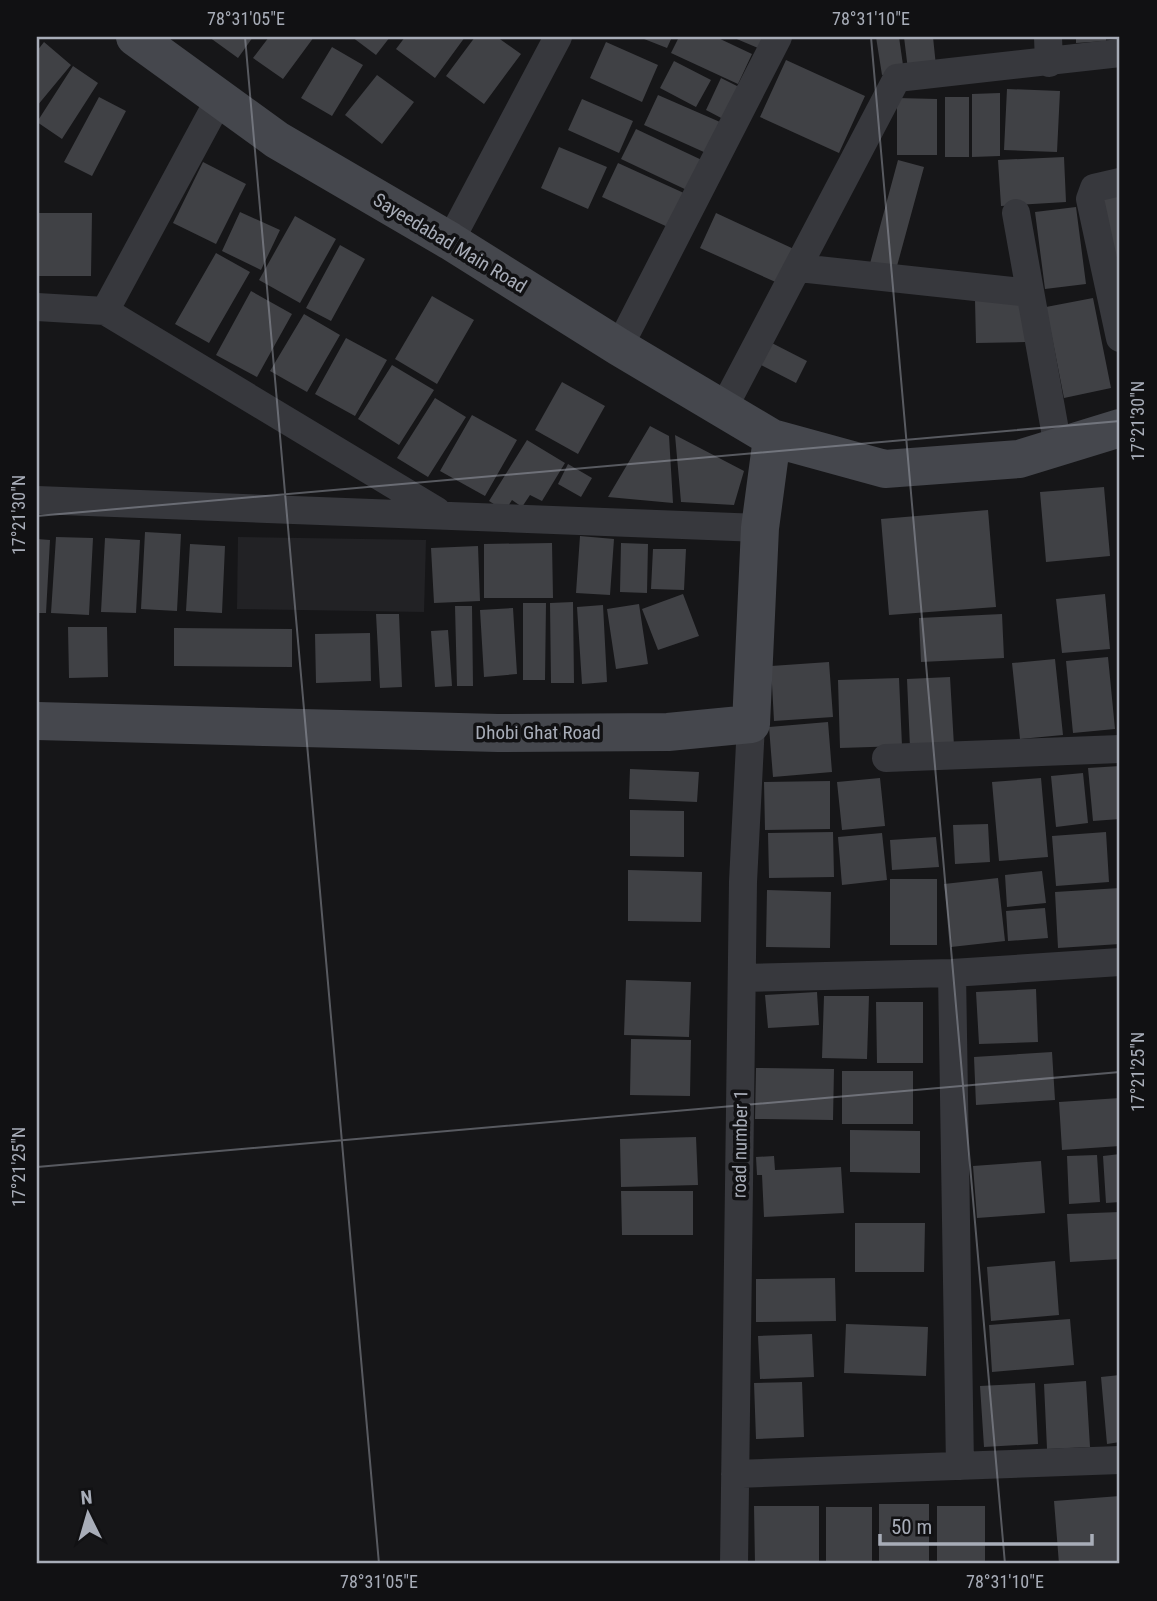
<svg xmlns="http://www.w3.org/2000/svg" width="1157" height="1601" font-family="'Roboto Condensed',sans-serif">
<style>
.built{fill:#222225}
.building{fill:#404145}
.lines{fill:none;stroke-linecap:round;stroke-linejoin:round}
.street{stroke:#37383d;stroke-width:28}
.secondary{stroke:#45474d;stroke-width:38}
.ticks{fill:none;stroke:#a8adb8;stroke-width:2;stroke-opacity:0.45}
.labels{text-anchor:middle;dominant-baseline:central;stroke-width:7;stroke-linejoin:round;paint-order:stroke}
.street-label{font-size:19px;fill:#a8adb8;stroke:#111113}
.neatline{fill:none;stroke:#a8adb8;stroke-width:2.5}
.ticks-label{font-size:18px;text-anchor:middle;fill:#a8adb8}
</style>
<rect width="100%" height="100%" fill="#161618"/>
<path class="built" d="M238,537L426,540L424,612L237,609Z"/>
<path class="building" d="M209,37H253L238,58Z
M269,37H314L283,79L253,58Z
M352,37H390L376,55Z
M405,37H465L435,78L396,49Z
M475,37H497L521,54L484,104L446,76Z
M639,37H672L667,48Z
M679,37H716L752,54L738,84L671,53Z
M732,37H763L758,48Z
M876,37H899L904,72L882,75Z
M904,37H933L936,66L908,70Z
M1076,37H1106V41L1076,43Z
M44,42L71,65L37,106V51Z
M606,42L658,65L642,102L590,78Z
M332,47L363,65L332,116L301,98Z
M786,60L865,96L839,153L760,117Z
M674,61L711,80L696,107L660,88Z
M73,66L98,83L62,139L37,122Z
M377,75L414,102L382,144L345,115Z
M721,78L741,88L725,120L706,110Z
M1007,89L1060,91L1057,152L1004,150Z
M1000,93V156L972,157V94Z
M658,95L720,122L706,153L644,125Z
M99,97L126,111L92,176L64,162Z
M945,97H969V157H945Z
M897,98L937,99V155H897Z
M582,99L633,121L619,153L568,130Z
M636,129L706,162L691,192L621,159Z
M559,147L607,167L588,209L541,188Z
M1064,157L1066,202L1001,206L998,160Z
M898,160L924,167L894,277L868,271Z
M203,162L246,184L216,244L173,223Z
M618,163L686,194L670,228L602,197Z
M1120,192V277L1097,197Z
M1076,207L1086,284L1045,289L1035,212Z
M240,212L280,230L261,270L222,251Z
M37,213H92L91,276H37Z
M716,213L796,250L780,284L700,248Z
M295,216L336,239L300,303L259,280Z
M340,245L365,259L331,321L306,308Z
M216,253L250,272L209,343L175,324Z
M251,291L292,314L257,377L216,355Z
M432,296L474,320L437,384L395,359Z
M1093,298L1111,388L1064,398L1046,307Z
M1026,299V342L976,343L975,300Z
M304,314L340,335L307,392L270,371Z
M346,338L387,360L355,416L315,394Z
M766,340L807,361L796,383L755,362Z
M392,365L434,390L399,445L358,419Z
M562,382L605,406L578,454L535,430Z
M435,398L466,417L428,477L397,458Z
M472,415L517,440L485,496L440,471Z
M650,426L669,436L673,503L608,497Z
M675,435L744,471L734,505L681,502Z
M527,440L565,463L542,501L530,495L522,507L512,500L505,511L489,501Z
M568,464L592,478L581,497L558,484Z
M1104,487L1110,556L1046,562L1040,492Z
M988,510L996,607L889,615L881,519Z
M145,532L181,534L177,611L141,609Z
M580,536L614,539L610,595L576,593Z
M56,537L93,538L89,615L51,613Z
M105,538L140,540L136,613L101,612Z
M37,539L50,540L46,613H37Z
M552,543L553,598H484V544Z
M621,543L648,544L647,593L620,592Z
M190,544L225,546L222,613L186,611Z
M478,546L480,601L434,603L431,548Z
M653,549H686L684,590L651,589Z
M683,594L699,636L658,650L642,609Z
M1105,594L1110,649L1062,653L1056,599Z
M573,602L574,683H551L550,603Z
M523,603H546L545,680H523Z
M639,604L648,664L616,669L607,609Z
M603,605L607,682L582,684L577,607Z
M455,606H472L473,686H457Z
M513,608L517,674L484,677L480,610Z
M376,614H399L402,687L380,688Z
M1002,614L1004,658L921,662L919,618Z
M68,627H107L108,677L69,678Z
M174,628L292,629V667L174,666Z
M448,630L452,686L435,687L431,631Z
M370,633L371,681L316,683L315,634Z
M1108,657L1115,729L1073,733L1066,661Z
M1055,659L1063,735L1020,739L1012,663Z
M829,662L833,717L774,721L771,666Z
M950,677L954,746L910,748L907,679Z
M899,678L902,746L840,748L838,680Z
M828,722L832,772L773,777L769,727Z
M1120,766V819L1093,821L1088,768Z
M630,769L699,772L697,802L629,799Z
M1083,773L1088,823L1056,827L1051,776Z
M880,778L885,826L842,830L837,782Z
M1041,778L1048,857L999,861L992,782Z
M830,781V829L765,830L764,782Z
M630,810L684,811V857L630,856Z
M988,824L990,862L955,864L953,825Z
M833,832L834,877L769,878L768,833Z
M1106,832L1109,882L1056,886L1052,836Z
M882,833L887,880L842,885L838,837Z
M936,837L939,867L892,870L890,840Z
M628,870L702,872L701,922L628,921Z
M1042,871L1046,903L1007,907L1005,875Z
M998,878L1005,941L951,947L944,884Z
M890,879H937V945H890Z
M1120,888V944L1058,948L1055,892Z
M767,890L831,892L830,948L766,947Z
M1045,908L1048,938L1008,941L1006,911Z
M626,980L691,982L689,1037L624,1035Z
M1036,989L1038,1042L979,1044L976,992Z
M817,992L819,1025L768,1028L765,995Z
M824,996H869L867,1059L822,1058Z
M876,1002H923V1063H877Z
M631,1039L691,1040L690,1096L630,1095Z
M1052,1052L1055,1100L976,1105L974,1057Z
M756,1068L834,1069L833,1120L755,1119Z
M842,1071H913V1124H842Z
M1120,1098V1146L1062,1150L1059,1102Z
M850,1130L920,1131V1173L850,1172Z
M696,1137L698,1185L621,1187L620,1139Z
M1120,1154V1202L1106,1203L1103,1156Z
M1097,1155L1100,1202L1069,1204L1067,1156Z
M774,1156L775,1170L841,1167L844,1213L764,1217L762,1175H757L756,1157Z
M1041,1161L1045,1213L977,1218L973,1166Z
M621,1191H693V1235H622Z
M1120,1212V1259L1070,1262L1067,1214Z
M855,1223H925L924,1272H855Z
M1055,1261L1059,1315L991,1321L987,1267Z
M835,1278L836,1321L756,1322V1279Z
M1070,1319L1074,1365L992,1372L989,1325Z
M846,1324L928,1327L926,1376L844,1373Z
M812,1334L814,1377L760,1379L758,1336Z
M1120,1375V1442L1107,1444L1101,1377Z
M1086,1381L1090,1447L1047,1449L1044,1384Z
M802,1382L804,1437L756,1439L754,1383Z
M1035,1383L1038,1444L984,1447L980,1386Z
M1120,1496V1564H1059L1054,1501Z
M879,1504H929V1564H879Z
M754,1506H819V1564H755Z
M937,1506H985V1564H937Z
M826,1507H872V1564H826Z"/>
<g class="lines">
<path class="street" d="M1048,37L1049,63
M1120,182L1094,188L1090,199L1120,338
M1016,213L1058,447
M450,241L558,37
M799,268L1030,293
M37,307L105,311L437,511
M105,311L220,98
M619,347L778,37
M723,409L897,78L1120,53
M37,500L760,528
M886,758L1120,749
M952,973L960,1466
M742,978L952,973L1120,962
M735,1474L1120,1460
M734,1564L743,882L751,724"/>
<path class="secondary" d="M135,37L277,140L450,241L619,347L772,438L885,469L1019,459L1120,428
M37,721L498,733L668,732L751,724L760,528L772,438"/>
</g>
<path class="ticks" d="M245,37L379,1564M871,37L1005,1564M37,516L1120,421M37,1167L1120,1072"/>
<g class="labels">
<g class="street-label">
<text transform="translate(450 243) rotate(31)">Sayeedabad Main Road</text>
<text x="538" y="732">Dhobi Ghat Road</text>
<text transform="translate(740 1144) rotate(-89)">road number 1</text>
</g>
</g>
<rect width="1157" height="1601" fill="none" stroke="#111113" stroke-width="77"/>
<g transform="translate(88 1514) rotate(355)" stroke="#111113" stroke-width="5" paint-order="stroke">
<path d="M0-5L12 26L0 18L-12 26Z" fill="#a8adb8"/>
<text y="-10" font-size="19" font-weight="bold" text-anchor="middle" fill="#a8adb8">N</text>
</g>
<path d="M880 1534v10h212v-10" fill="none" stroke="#a8adb8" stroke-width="3.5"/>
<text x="891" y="1534" font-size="21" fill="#a8adb8" stroke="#111113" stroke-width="5" paint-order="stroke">50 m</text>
<rect x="38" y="38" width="1080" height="1524" class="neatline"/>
<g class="ticks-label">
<text x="246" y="25">78°31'05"E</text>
<text x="871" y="25">78°31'10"E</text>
<text transform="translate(1138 421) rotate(-90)" y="6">17°21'30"N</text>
<text transform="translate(19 515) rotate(-90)" y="6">17°21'30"N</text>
<text transform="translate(1138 1072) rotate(-90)" y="6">17°21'25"N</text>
<text transform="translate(19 1167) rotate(-90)" y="6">17°21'25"N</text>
<text x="379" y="1588">78°31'05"E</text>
<text x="1005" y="1588">78°31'10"E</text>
</g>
</svg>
